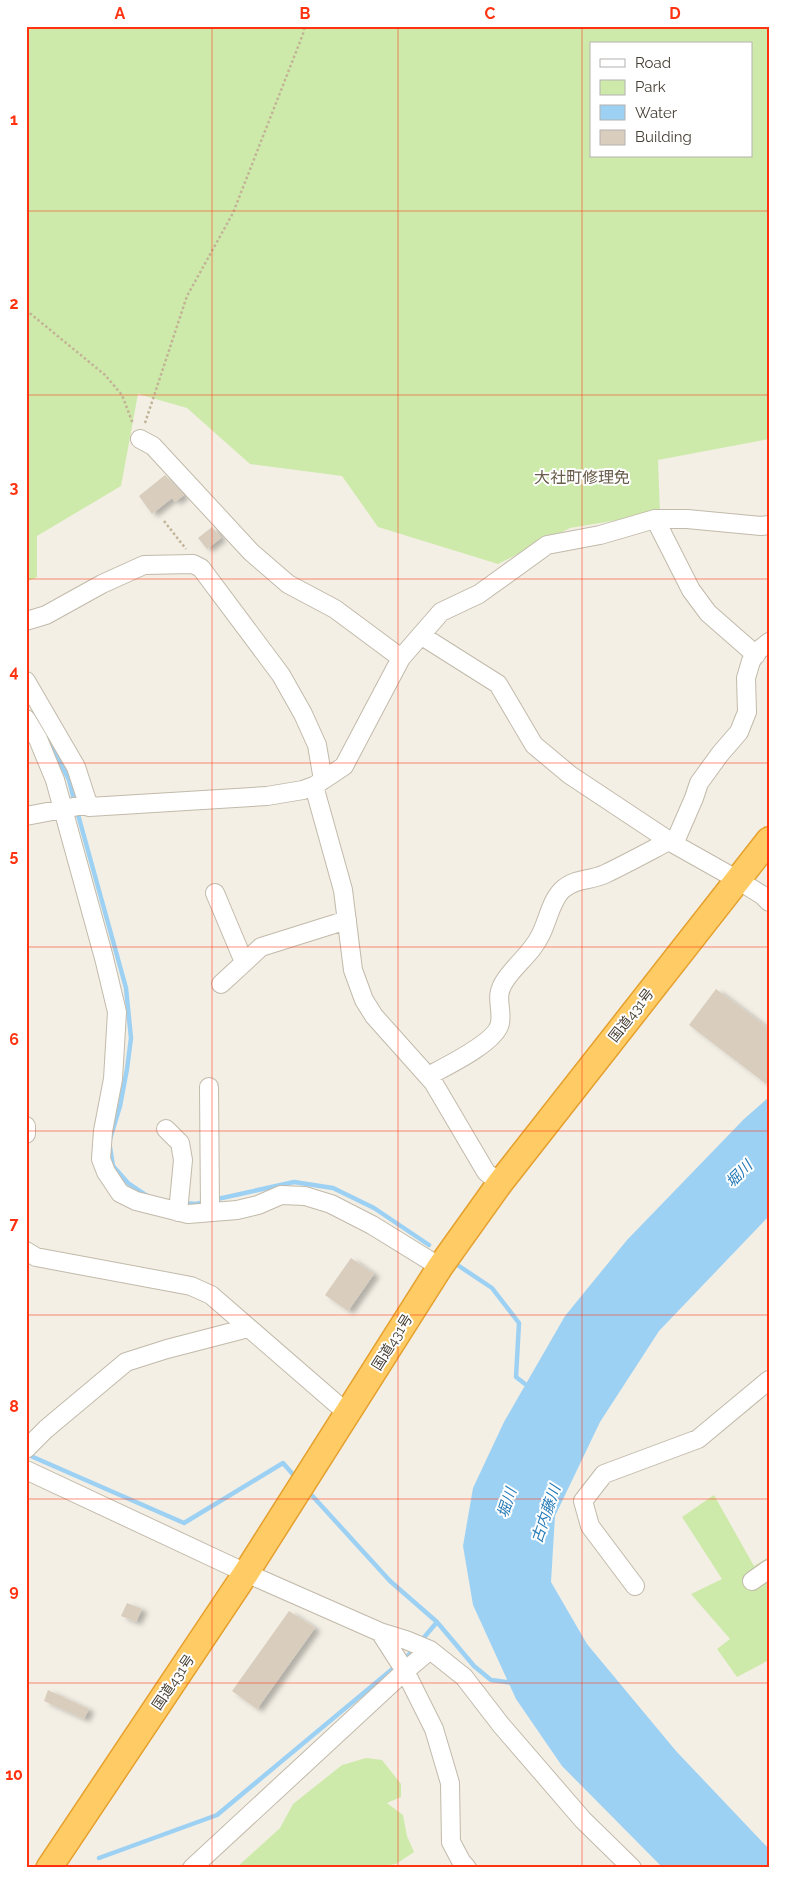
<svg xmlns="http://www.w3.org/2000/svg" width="795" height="1894" font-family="Raleway,'Noto Sans JP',sans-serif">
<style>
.green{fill:#ceeaab;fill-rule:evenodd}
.water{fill:#9dd1f4}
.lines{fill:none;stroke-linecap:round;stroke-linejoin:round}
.stream{stroke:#9dd1f4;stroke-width:4.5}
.building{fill:#d9cdbd;filter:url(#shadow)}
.minor-casing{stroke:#c2baaa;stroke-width:20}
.highway-casing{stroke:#e5a02d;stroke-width:28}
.path{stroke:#c2b397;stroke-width:2.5;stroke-dasharray:2.5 2.5;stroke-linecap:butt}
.minor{stroke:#fff;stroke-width:18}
.highway{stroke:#ffcb64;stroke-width:25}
.grid{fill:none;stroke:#ff3310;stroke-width:1;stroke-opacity:0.55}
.labels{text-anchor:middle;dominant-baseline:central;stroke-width:4;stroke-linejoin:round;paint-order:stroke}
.street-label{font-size:14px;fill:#463f34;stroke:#fff}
.water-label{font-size:15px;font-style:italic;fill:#287cb8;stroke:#fff}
.quarter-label{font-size:16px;fill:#695d4b;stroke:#fff}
.neatline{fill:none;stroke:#ff3310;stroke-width:2}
.grid-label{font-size:16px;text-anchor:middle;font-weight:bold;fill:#ff3310}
</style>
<defs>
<filter id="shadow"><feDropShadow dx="5.5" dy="3" stdDeviation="2.5" flood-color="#0004"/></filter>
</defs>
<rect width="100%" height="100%" fill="#f3efe5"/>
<path class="green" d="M26,26H769V439L658,460L660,513L570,528L498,564L378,527L342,476L250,464L187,408L138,394L121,486L37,536V577L26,582ZM591,44H751V156H591Z
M714,1495L754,1566L769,1557V1660L737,1677L717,1649L730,1639L691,1594L722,1579L682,1517Z
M366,1758L382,1760L401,1784V1797L387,1803L403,1815L407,1836L414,1852L396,1864L369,1868H236L280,1828L293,1804L342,1765Z"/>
<path class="water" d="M769,1097V1216L659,1331L600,1422L555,1516L551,1582L587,1644L676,1751L769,1849V1868H663L562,1766L516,1699L473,1605L463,1546L473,1488L504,1422L565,1316L627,1240L744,1119Z"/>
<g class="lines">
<path class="stream" d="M41,724L69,780L75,804
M77,811L126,988L131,1038L127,1069L120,1106L110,1139
M110,1147L113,1166L128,1183L149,1197
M213,1200L294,1182L333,1188L374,1208L429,1245
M183,1203L196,1204L205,1202
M459,1266L492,1288L519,1323L516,1377L529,1387
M27,1452L33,1457L184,1523L283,1463L297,1479
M307,1490L390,1581L437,1622
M421,1641L437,1622L474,1666L491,1680L513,1683
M402,1661L415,1649
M99,1858L217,1815L396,1666"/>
</g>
<path class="building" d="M165,475L184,495L175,502L172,498L152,514L139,496Z
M212,527L221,538L207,549L198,538Z
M716,989L769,1029V1086L689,1025Z
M351,1258L374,1274L348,1311L325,1295Z
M127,1603L142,1609L136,1622L121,1616Z
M289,1611L315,1628L257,1709L232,1691Z
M48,1690L89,1709L84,1719L44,1701Z"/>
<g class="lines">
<g class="minor-casing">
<path id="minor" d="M140,439L153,446L251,552L288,584L335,609L401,658
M655,519L691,590L708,613L756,655
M26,621L46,615L102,584L144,565L193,564L201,568L281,675L303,714L317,745L323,780
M422,636L498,684L534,745L570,775L674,844L738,880L762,895L769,902
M26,681L76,767L89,807
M26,719L38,739L55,780L104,958L117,1012L113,1079L103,1131L101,1159L106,1172L120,1193L136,1201L188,1214L237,1210L258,1205L281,1195L305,1196L331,1204L372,1225L440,1267
M314,786L343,890L353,970L364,1000L374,1016L433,1082L486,1172L500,1183
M26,816L84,805L89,807L267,796L303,790L314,786L344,766L401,658L441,612L479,594L547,545L600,535L655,519H687L761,526L769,525
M674,844L694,798L699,783L720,754L739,732L747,712L746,678L751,661L759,650L769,642
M215,893L244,962
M221,984L261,947L347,920
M428,1076C445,1067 497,1042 500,1023C503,1006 493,997 506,979C517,963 533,952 541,934C548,920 551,901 562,890C575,878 590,881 605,874C626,864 648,852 669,841
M209,1087L210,1212
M26,1126V1134
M166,1129L180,1143L183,1160L178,1212
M26,1251L36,1257L191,1286L211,1295L347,1413
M26,1449L46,1429L126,1362L167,1349L248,1328
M26,1470L246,1573L380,1632L406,1640L430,1650L464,1677L501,1725L583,1820L632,1868
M752,1581L769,1569
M635,1586L590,1526L583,1501L604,1474L698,1439L769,1380
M430,1650L405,1671L434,1729L450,1783L451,1842L461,1861L467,1868
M192,1868L405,1671L380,1632"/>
</g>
<g class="highway-casing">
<path id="highway" d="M49,1868L246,1573L440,1267L500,1183L769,840"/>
</g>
<path class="path" d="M26,310L105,375L122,395L133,424
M145,423L187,296L233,213L303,34L305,26
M164,521L186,549"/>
<use href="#minor" class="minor"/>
<use href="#highway" class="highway"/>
</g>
<path class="grid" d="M212,26V1868M398,26V1868M582,26V1868M26,211H769M26,395H769M26,579H769M26,763H769M26,947H769M26,1131H769M26,1315H769M26,1499H769M26,1683H769"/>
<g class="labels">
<g class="street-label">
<text transform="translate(631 1015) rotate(-52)">国道431号</text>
<text transform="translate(392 1342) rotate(-58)">国道431号</text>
<text transform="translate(173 1682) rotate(-56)">国道431号</text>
</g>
<g class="water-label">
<text transform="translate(739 1174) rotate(-45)">堀川</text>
<text transform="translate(507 1503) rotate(-72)">堀川</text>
<text transform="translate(546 1514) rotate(-71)">古内藤川</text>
</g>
<g class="quarter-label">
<text x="582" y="477">大社町修理免</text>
</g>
</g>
<rect width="795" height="1894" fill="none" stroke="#ffffff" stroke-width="55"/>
<rect x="590" y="42" width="162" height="115" fill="#ffffff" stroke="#b5b2ae"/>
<rect x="600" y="59" width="25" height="8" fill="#ffffff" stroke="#b5b2ae"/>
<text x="635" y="68" font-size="15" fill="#463f34">Road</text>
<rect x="600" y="80" width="25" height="15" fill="#ceeaab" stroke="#b5b2ae"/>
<text x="635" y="92" font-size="15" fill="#463f34">Park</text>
<rect x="600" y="105" width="25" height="15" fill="#9dd1f4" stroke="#b5b2ae"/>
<text x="635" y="118" font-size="15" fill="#463f34">Water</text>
<rect x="600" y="130" width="25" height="15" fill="#d9cdbd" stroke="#b5b2ae"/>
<text x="635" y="142" font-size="15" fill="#463f34">Building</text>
<rect x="28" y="28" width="740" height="1838" class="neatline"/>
<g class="grid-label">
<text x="120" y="19">A</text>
<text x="305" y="19">B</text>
<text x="490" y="19">C</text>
<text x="675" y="19">D</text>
<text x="14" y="125">1</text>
<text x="14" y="309">2</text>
<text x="14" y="493">3</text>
<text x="14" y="677">4</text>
<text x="14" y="861">5</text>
<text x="14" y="1045">6</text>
<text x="14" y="1229">7</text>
<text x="14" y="1412">8</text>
<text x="14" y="1596">9</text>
<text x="14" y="1780">10</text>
</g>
</svg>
